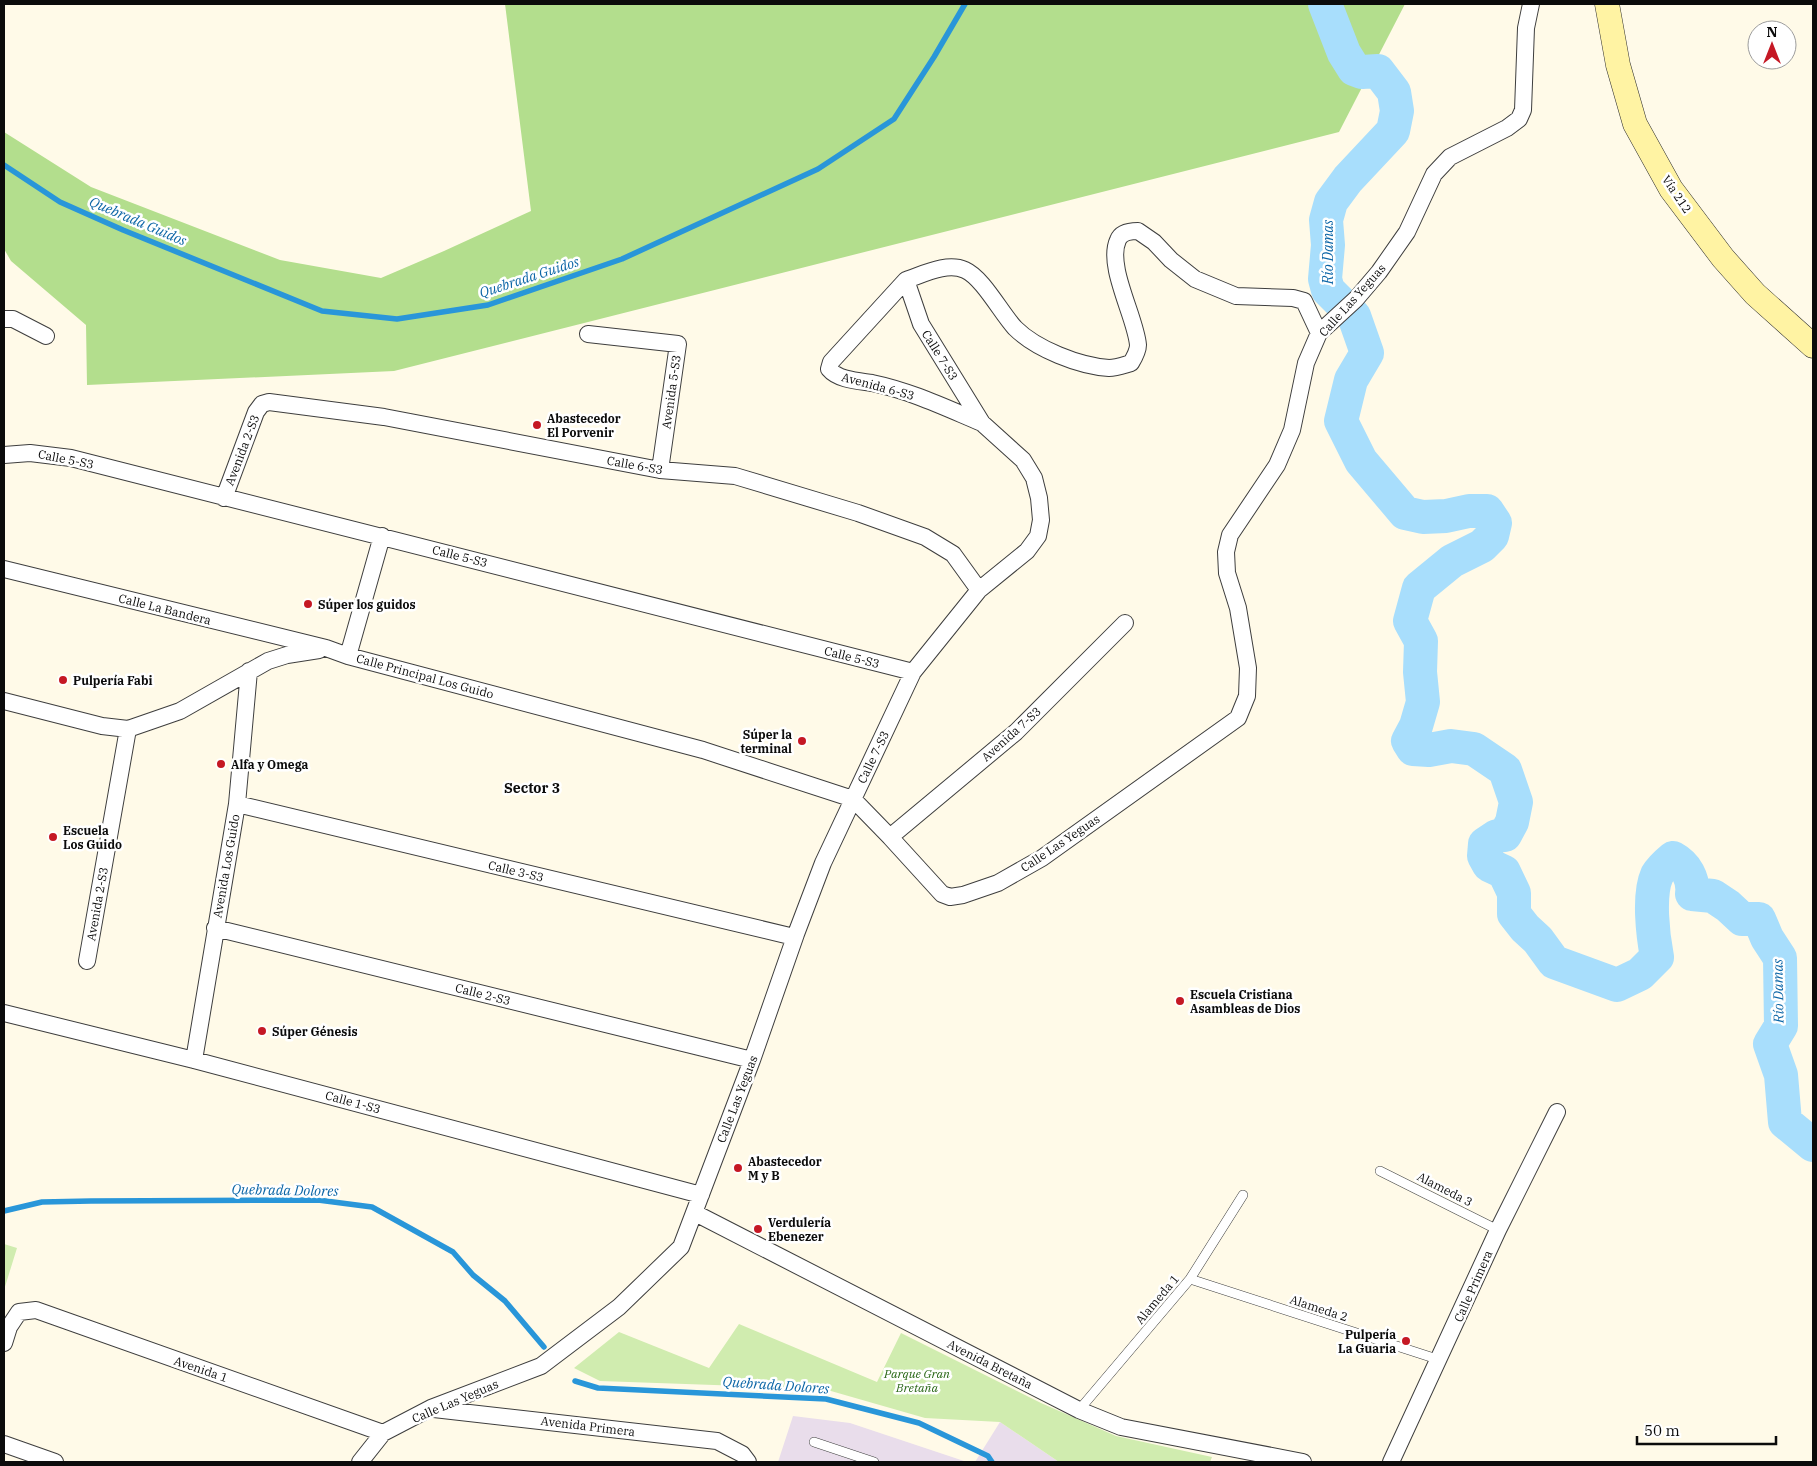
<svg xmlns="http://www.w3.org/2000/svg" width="1817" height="1466" font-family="'IBM Plex Serif',serif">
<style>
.industrial{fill:#e9ddeb}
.green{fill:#d0ecaf}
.forest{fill:#b3de8d}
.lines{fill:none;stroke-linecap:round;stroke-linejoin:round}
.stream{stroke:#2996d9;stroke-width:5.5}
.river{stroke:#a8defc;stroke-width:34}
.lane-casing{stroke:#3e3e3e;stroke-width:10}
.street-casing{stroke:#3e3e3e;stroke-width:18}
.secondary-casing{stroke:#2d2d2d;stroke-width:25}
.lane{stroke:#fff;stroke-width:9}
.street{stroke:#fff;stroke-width:16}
.secondary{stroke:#fff3a3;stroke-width:24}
.poi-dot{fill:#c51824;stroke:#fff;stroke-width:2}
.labels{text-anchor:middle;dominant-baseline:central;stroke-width:5;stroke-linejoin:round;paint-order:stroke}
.street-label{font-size:12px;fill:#0b0b0b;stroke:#fff}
.poi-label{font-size:12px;font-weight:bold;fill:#0b0b0b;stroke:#fff;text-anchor:start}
.park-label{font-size:12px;font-style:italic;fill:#296717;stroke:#fff}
.water-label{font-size:14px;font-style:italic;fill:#0b65a6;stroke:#fff}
.neighbourhood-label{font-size:14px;font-weight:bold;fill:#0b0b0b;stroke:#fff}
</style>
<rect width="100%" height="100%" fill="#fffae8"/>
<path class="industrial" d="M793,1416L850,1423L967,1462H778Z
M1000,1422L1059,1462H975Z"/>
<path class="green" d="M4,1244L17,1248L4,1290Z
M739,1324L877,1382L901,1333L1041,1403L1116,1436L1212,1457L1210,1462H1059L1000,1422L925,1418L824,1389L600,1381L574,1368L619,1332L709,1368Z"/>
<path class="forest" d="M505,4H1405L1339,132L394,371L87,385L86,325L11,261L4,249V132L91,187L280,260L381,278L444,251L531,211Z"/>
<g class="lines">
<path class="stream" d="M4,165L60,202L123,230L322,311L397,319L488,305L622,259L818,169L894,119L934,57L965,4
M4,1211L42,1202L91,1201L318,1200L372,1207L453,1252L473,1275L505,1301L544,1347
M575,1381L598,1388L826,1399L919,1423L988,1456L992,1462"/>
<path class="river" d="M1325,4L1344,53L1354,69L1362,72L1378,71L1394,92L1397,111L1393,131L1348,179L1331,202L1326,220L1328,245L1325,279L1328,290L1354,316L1367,353L1351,380L1341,421L1361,461L1405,513L1423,517L1446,516L1469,511H1487L1495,523L1492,536L1482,546L1452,561L1419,588L1410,621L1421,641L1420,672L1423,702L1416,726L1408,741L1413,749L1429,750L1451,746L1474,749L1505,770L1516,802L1512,822L1505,835L1497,836L1485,844L1484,856L1489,865L1504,872L1514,893V914L1525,928L1538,940L1554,962L1617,985L1640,974L1657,957C1653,936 1648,895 1657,875C1661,868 1667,863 1673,858C1686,865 1694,879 1692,894L1713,896L1728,906L1742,919H1759L1767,938L1780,958L1781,1026L1770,1044L1781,1075L1785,1122L1813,1145"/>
<g class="lane-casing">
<path id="lane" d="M1380,1171L1498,1230
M1190,1279L1440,1360
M1079,1410L1190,1279L1243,1195
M814,1442L874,1462"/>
</g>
<g class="street-casing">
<path id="street" d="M906,280L831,362L829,369C838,380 859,381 872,383C911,391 946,408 982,423
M4,319H13L46,336
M588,334L678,344L660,470
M4,455L30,453L71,458L913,672
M224,498L256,412L262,404L269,402L384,417L660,470L735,476L858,513L925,537L953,554L979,590
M4,569L326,648L348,656L703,750L853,799L890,837L942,894L950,897L963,895L998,883L1042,858L1238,718L1247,696L1248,668L1238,608L1227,573L1226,552L1230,535L1277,465L1292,430L1306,363L1319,333L1356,299L1379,272L1407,232L1434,174L1450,157L1507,128L1519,119L1523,110L1526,28L1531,4
M348,656L382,536
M4,701L102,726L128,729L180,711L268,661L287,655L319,650
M237,804L794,937
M890,837L1016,732L1125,623
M215,928L752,1060
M87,961L128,729
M4,1013L194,1060L701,1195
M194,1060L237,804L249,671
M695,1213L1079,1410L1121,1427L1303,1462
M4,1343L9,1327L19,1312L36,1310L383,1433
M434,1409L717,1441L742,1454L748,1462
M4,1444L55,1462
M360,1462L383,1433L431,1408L541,1366L619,1307L681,1247L752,1060L796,934L823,863L913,672L979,590L1027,551L1038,536L1041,520L1039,498L1034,478L1023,460L982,423L921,324L906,280C924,274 947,262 965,270C983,278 1001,313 1015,328C1036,349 1079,366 1109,368C1116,368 1124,365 1131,363C1134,358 1138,351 1138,345C1136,318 1106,266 1118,240C1121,232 1131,231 1138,231L1154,242L1171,260L1195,279L1236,296L1293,298L1304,301L1319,333
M1391,1462L1498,1230L1557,1112"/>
</g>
<g class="secondary-casing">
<path id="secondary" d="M1607,4L1618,65L1635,124L1671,189L1723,258L1755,294L1813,346"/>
</g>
<use href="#lane" class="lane"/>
<use href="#street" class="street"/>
<use href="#secondary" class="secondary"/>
</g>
<g class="poi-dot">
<circle cx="537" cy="425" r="5"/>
<circle cx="308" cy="604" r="5"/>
<circle cx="63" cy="680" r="5"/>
<circle cx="802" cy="741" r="5"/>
<circle cx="221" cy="764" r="5"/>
<circle cx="53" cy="837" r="5"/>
<circle cx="1180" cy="1001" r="5"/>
<circle cx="262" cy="1031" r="5"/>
<circle cx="738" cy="1168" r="5"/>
<circle cx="758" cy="1229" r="5"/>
<circle cx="1406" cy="1341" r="5"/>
</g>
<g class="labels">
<g class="street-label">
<text transform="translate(1677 194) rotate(56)">Vía 212</text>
<text transform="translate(1352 300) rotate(-48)">Calle Las Yeguas</text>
<text transform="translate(940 355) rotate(58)">Calle 7-S3</text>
<text transform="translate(878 386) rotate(15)">Avenida 6-S3</text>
<text transform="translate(671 392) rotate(-82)">Avenida 5-S3</text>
<text transform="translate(242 450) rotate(-69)">Avenida 2-S3</text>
<text transform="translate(66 459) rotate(11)">Calle 5-S3</text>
<text transform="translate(635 465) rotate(10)">Calle 6-S3</text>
<text transform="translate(460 556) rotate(14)">Calle 5-S3</text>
<text transform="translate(165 609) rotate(14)">Calle La Bandera</text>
<text transform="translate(852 657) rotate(14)">Calle 5-S3</text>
<text transform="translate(425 676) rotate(15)">Calle Principal Los Guido</text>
<text transform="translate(1011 734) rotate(-42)">Avenida 7-S3</text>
<text transform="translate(873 757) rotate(-64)">Calle 7-S3</text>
<text transform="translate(1060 843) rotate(-34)">Calle Las Yeguas</text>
<text transform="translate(226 866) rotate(-80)">Avenida Los Guido</text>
<text transform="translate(516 871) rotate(13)">Calle 3-S3</text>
<text transform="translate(97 904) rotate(-80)">Avenida 2-S3</text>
<text transform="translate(483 994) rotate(14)">Calle 2-S3</text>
<text transform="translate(737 1099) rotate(-69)">Calle Las Yeguas</text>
<text transform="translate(353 1102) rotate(15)">Calle 1-S3</text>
<text transform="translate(1445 1189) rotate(27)">Alameda 3</text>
<text transform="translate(1473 1286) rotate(-66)">Calle Primera</text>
<text transform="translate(1157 1299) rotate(-50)">Alameda 1</text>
<text transform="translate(1319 1308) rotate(18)">Alameda 2</text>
<text transform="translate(990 1364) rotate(27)">Avenida Bretaña</text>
<text transform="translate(201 1369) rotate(19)">Avenida 1</text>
<text transform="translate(455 1401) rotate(-23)">Calle Las Yeguas</text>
<text transform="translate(588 1426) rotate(7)">Avenida Primera</text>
</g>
<g class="poi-label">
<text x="547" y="418">Abastecedor<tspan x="547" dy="14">El Porvenir</tspan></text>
<text x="318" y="604">Súper los guidos</text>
<text x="73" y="680">Pulpería Fabi</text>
<text x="792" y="734" text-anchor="end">Súper la<tspan x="792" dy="14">terminal</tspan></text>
<text x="231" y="764">Alfa y Omega</text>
<text x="63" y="830">Escuela<tspan x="63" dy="14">Los Guido</tspan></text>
<text x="1190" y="994">Escuela Cristiana<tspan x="1190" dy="14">Asambleas de Dios</tspan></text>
<text x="272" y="1031">Súper Génesis</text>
<text x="748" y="1161">Abastecedor<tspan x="748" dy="14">M y B</tspan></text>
<text x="768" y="1222">Verdulería<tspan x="768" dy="14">Ebenezer</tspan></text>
<text x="1396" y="1334" text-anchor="end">Pulpería<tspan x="1396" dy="14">La Guaria</tspan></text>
</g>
<g class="park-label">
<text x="917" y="1373">Parque Gran<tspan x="917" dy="14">Bretaña</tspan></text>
</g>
<g class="water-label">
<text transform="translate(138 221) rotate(23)">Quebrada Guidos</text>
<text transform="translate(1328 252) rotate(-90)">Río Damas</text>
<text transform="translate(529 277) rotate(-18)">Quebrada Guidos</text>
<text transform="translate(1778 991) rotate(-91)">Río Damas</text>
<text transform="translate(285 1190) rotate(1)">Quebrada Dolores</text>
<text transform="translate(776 1385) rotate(4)">Quebrada Dolores</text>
</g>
<g class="neighbourhood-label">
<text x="532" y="788">Sector 3</text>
</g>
</g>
<rect width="1817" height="1466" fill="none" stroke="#0b0b0b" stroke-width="10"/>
<g transform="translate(1772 45)"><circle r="24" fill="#ffffff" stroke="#9d9d9d"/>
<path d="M0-4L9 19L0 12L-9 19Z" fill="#c51824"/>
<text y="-8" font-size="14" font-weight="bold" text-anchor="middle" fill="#0b0b0b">N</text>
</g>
<path d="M1637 1436v8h139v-8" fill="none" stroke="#0b0b0b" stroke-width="2.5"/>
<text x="1644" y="1436" font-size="15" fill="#0b0b0b" stroke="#ffffff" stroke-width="4" paint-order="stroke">50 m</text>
</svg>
